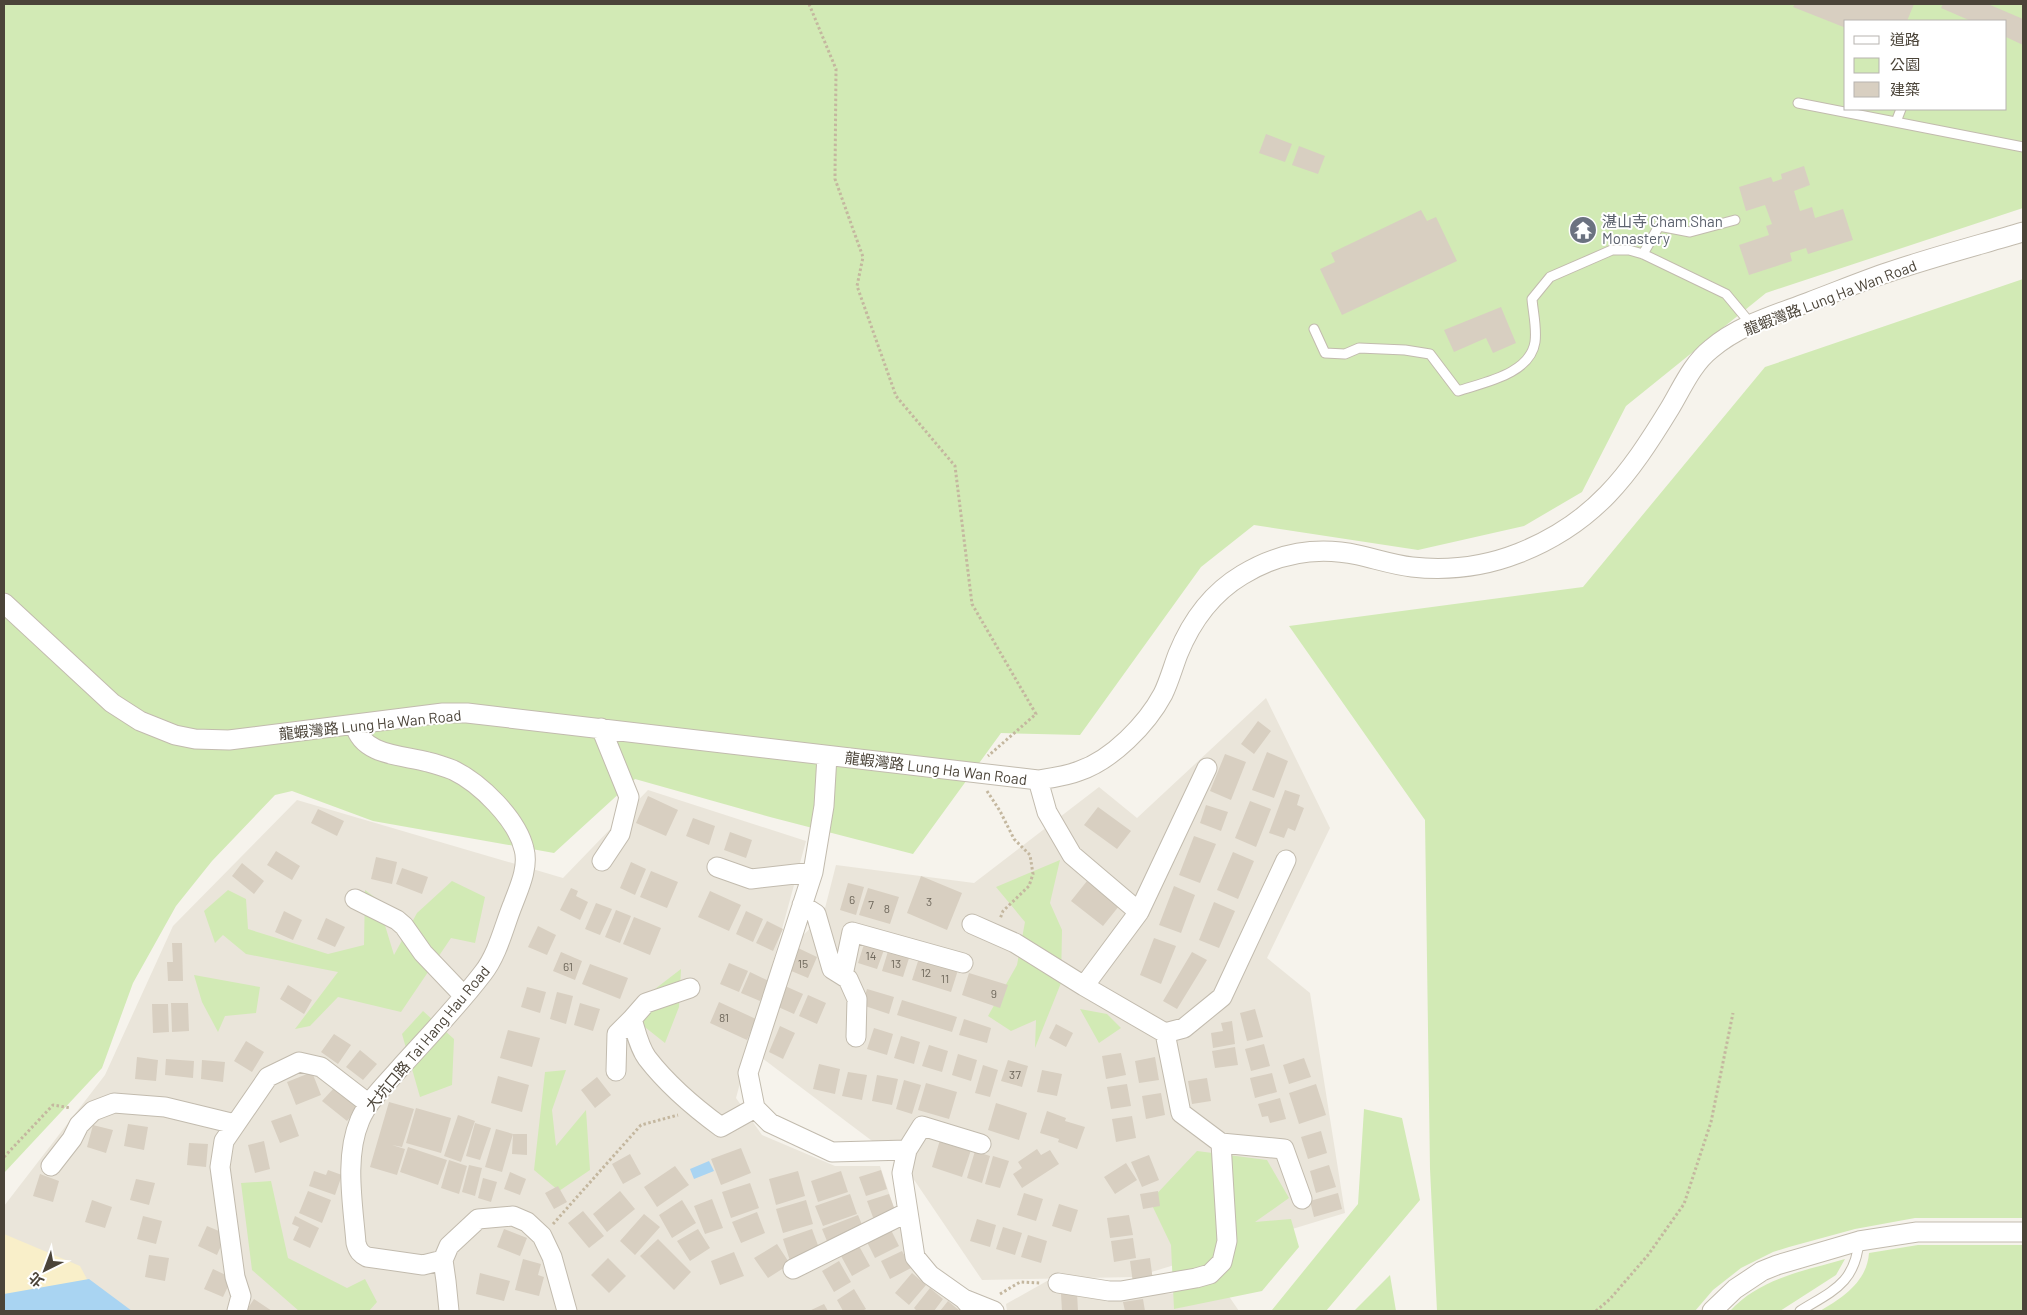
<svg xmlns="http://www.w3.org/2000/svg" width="2027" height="1315" font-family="Barlow,'Noto Sans TC',sans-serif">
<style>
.residential{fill:#eae5da}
.green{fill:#d2eab5;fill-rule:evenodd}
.sand{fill:#f9efc9}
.water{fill:#a9d4f2}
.building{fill:#d8cfc1}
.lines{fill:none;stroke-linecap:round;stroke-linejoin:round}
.lane-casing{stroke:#c2bbae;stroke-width:11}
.street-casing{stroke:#c2bbae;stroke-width:21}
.path{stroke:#c4b79f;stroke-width:3;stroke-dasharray:2.5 2.5;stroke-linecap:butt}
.lane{stroke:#fff;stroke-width:9}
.street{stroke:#fff;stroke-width:19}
.labels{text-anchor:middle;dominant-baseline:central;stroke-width:4;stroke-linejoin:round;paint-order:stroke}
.number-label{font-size:12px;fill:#6e675b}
.worship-label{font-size:15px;fill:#5b616d;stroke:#fff;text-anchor:start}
.street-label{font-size:15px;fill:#4b4439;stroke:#fff}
</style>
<rect width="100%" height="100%" fill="#f6f3ec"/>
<path class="residential" d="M1266,698L1330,828L1267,958L1310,993L1345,1213L1135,1277L982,1280L904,1165L762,1058L795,943L823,916L836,865L974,883L1099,787L1137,818Z
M648,790L806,841L736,1098L762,1135L835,1166H880L915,1271L966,1311H116L4,1244V1206L105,1075L173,926L297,800L563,878Z
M1047,1281L1114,1295L1226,1292L1239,1311H1007L1006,1304Z"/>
<path class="green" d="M4,4H2023V208L1766,293L1626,406L1582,492L1524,526L1418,550L1254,525L1201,567L1080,735L1001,733L913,854L770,817L635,779L554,853L373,821L292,791L275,795L212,861L176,906L133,983L102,1068L4,1173ZM1846,21H2006V109H1846Z
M2023,279V1218H1915L1855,1229L1789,1247L1773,1252L1741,1268L1713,1290L1695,1311H1437L1430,1169L1425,820L1289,626L1583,587L1765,367Z
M1060,860L1050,903L1062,930L1061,983L1035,1048L1036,1020L1011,1031L988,1016L1017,965L1025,922L996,887Z
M452,881L485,897L475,943L451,938L401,1012L338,997L310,1026L295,1029L338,972L246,954L223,935L215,943L204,911L228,890L246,899L248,929L328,954L364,945L365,890L377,899L394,955L417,913Z
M681,969L679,1007L665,1043L641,1024L655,989Z
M194,975L260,987L256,1013L225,1016L218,1032L202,1002Z
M1080,1009L1107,1014L1121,1028L1099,1043Z
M423,1011L454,1039L452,1085L420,1097L402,1034Z
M566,1070L552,1110L556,1146L586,1110L590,1170L559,1191L534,1170L545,1072Z
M1364,1109L1402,1118L1420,1200L1326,1311H1273L1272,1310L1358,1204Z
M1197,1151L1267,1160L1289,1198L1255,1222L1291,1219L1299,1247L1262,1291L1174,1309L1171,1245L1150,1201Z
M271,1181L288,1258L347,1288L365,1279L377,1302L369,1311H299L252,1270L241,1183Z
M1918,1245H2023V1311H1820C1842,1298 1867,1282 1869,1253Z
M1845,1259L1836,1275L1780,1311H1730C1760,1278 1804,1271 1845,1259Z
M1390,1275L1396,1311H1354Z"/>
<path class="sand" d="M4,1234L80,1266L104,1311H4Z"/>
<path class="water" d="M709,1161L714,1171L694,1179L690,1169Z
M89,1279L132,1311H4V1294Z"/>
<path class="building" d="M1795,4H1914L1907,21H1846V28L1793,7Z
M1943,4H1988L2023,19V45L2006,37V21H1971L1941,8Z
M1266,134L1292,144L1285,162L1259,153Z
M1299,146L1325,156L1318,174L1292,165Z
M1804,166L1810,185L1794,191L1800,211L1812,207L1815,218L1843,209L1853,240L1808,254L1806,248L1790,253L1792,261L1749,275L1739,245L1769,235L1766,226L1772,224L1765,205L1746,211L1739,187L1771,177L1773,182L1782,179L1781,174Z
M1421,210L1427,221L1436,217L1457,261L1342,315L1320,269L1335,262L1331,253Z
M1501,307L1516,343L1493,353L1486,338L1454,352L1444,330Z
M1258,721L1271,731L1254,754L1241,744Z
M1267,752L1288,761L1274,798L1252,790Z
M1225,754L1246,762L1231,800L1210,791Z
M1285,790L1300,795L1297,805L1304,808L1295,831L1288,828L1284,838L1269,833Z
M648,796L678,810L666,836L636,823Z
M1250,801L1271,809L1256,847L1235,838Z
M1206,805L1228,812L1221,831L1200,823Z
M1098,807L1131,831L1117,849L1084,825Z
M318,809L344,821L337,836L311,823Z
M693,818L715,826L709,845L686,836Z
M730,832L752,840L746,858L724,850Z
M1194,836L1216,844L1200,883L1179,875Z
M276,851L300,866L292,880L267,865Z
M1233,852L1254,861L1238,899L1217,890Z
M376,857L397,862L392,884L371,879Z
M631,862L646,869L635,895L620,888Z
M242,863L264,881L254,894L232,876Z
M402,868L428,877L422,894L396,884Z
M651,871L678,882L667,908L640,897Z
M921,876L962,893L947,930L907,913Z
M1087,881L1119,906L1103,926L1071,901Z
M848,883L864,887L856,915L840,910Z
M1174,886L1195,895L1181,933L1159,925Z
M571,888L578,891L576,896L588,902L580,920L560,910Z
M868,888L899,897L890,924L859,915Z
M710,891L741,905L729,931L698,917Z
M1214,902L1235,911L1219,948L1199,940Z
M596,903L612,909L600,935L585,929Z
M616,910L631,916L620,943L605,937Z
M284,911L302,920L293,940L275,932Z
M746,911L763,919L753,942L736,934Z
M634,917L661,928L650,955L623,944Z
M326,918L345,927L335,947L317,939Z
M767,921L783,929L773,951L756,943Z
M538,926L556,935L547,955L528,947Z
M1154,938L1176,946L1161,984L1140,975Z
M865,941L885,947L877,969L858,963Z
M172,943H182L183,981H168L167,962H173Z
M798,948L817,957L808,978L789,970Z
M889,948L910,955L903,977L882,971Z
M561,952L582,961L575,980L553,971Z
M1192,952L1207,960L1177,1009L1163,1001Z
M919,958L958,970L951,992L912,980Z
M729,963L748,971L739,992L720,984Z
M590,964L628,978L620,999L582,984Z
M750,972L769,981L760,1001L741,993Z
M969,973L1008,985L1000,1008L962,995Z
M288,985L312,1000L304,1014L280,999Z
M785,986L803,994L794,1014L776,1006Z
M527,987L546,992L540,1013L521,1007Z
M867,989L894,997L889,1014L862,1005Z
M557,992L573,996L566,1024L550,1019Z
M808,995L826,1003L817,1024L799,1016Z
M902,1000L957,1017L952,1032L897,1015Z
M719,1002L756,1019L747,1040L710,1023Z
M171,1003H188L189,1031L172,1032Z
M580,1003L600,1009L593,1031L574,1025Z
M152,1004H168L169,1032L153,1033Z
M1255,1009L1263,1037L1247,1041L1240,1013Z
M964,1019L991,1028L987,1043L959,1035Z
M1232,1021L1235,1044L1213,1048L1211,1033L1223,1031L1221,1023Z
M1056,1024L1073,1033L1066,1047L1049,1038Z
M780,1026L795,1033L783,1059L769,1052Z
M874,1028L893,1034L887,1055L867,1049Z
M508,1030L540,1038L532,1067L500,1058Z
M334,1034L351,1045L338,1064L321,1052Z
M901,1036L920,1042L914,1064L894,1058Z
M246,1041L264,1052L252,1072L234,1061Z
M1264,1044L1270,1066L1251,1071L1245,1049Z
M929,1045L948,1051L942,1072L922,1066Z
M1235,1047L1238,1065L1215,1068L1212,1051Z
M360,1050L377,1064L363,1080L346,1067Z
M1121,1053L1126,1075L1106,1079L1102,1056Z
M958,1054L977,1060L971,1081L952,1075Z
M137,1057L158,1060L156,1081L135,1079Z
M1155,1057L1159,1080L1139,1083L1135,1061Z
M1304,1058L1311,1077L1289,1084L1283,1065Z
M166,1059L194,1061L193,1078L165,1075Z
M202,1060L225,1062L223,1082L201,1079Z
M1008,1060L1028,1066L1022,1087L1001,1081Z
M819,1064L840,1069L835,1094L813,1089Z
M983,1065L998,1070L990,1097L975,1093Z
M1042,1070L1062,1074L1057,1096L1037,1092Z
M312,1072L321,1095L296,1105L287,1082Z
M848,1072L867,1075L862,1100L842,1096Z
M1272,1073L1277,1092L1255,1098L1250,1078Z
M877,1075L898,1079L892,1105L872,1101Z
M498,1076L529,1085L522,1112L491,1103Z
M597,1077L611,1095L595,1108L581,1090Z
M1207,1078L1211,1101L1192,1104L1188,1081Z
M904,1080L921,1085L912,1114L896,1109Z
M926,1083L957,1092L949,1119L918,1110Z
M1127,1084L1131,1106L1111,1109L1107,1087Z
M1316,1084L1326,1115L1299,1124L1289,1093Z
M334,1088L358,1108L347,1121L322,1101Z
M1161,1093L1165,1115L1146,1119L1142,1096Z
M1280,1098L1286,1119L1270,1123L1268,1116L1262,1117L1258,1104Z
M389,1102L414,1109L402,1147L392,1145L405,1149L397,1175L370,1167Z
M996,1103L1027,1113L1019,1140L988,1130Z
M416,1108L451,1118L441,1153L406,1143Z
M1047,1111L1066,1118L1065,1121L1085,1127L1077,1149L1058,1142L1059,1139L1040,1133Z
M291,1114L299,1136L280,1143L271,1121Z
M458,1115L475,1121L461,1162L444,1156Z
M1132,1116L1136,1138L1116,1142L1112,1119Z
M475,1123L491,1128L480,1160L466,1156Z
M128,1124L148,1127L144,1150L124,1146Z
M93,1125L113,1130L106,1153L87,1147Z
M496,1129L513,1134L502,1172L485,1167Z
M1321,1131L1327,1153L1308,1159L1301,1137Z
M513,1134H527V1155L512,1154Z
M940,1140L971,1150L962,1177L932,1167Z
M264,1141L270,1169L255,1173L248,1145Z
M189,1143L208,1144L206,1167L187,1165Z
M408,1147L447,1160L438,1185L400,1172Z
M741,1148L751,1173L721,1185L711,1159Z
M1037,1149L1041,1155L1050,1150L1059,1164L1022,1188L1013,1174L1022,1168L1018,1162Z
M975,1151L990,1156L982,1183L967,1178Z
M630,1154L641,1174L623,1184L612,1164Z
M1149,1155L1159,1180L1142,1187L1131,1162Z
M993,1156L1009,1161L1000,1188L985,1184Z
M449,1160L467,1166L459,1194L441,1188Z
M1126,1163L1137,1180L1115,1194L1104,1177Z
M469,1165L482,1168L475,1196L462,1192Z
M1329,1165L1336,1187L1316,1193L1310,1171Z
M675,1166L689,1185L657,1207L644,1187Z
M328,1170L342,1175L335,1195L309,1186L314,1171L326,1175Z
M881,1170L887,1189L866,1196L859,1177Z
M798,1171L805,1196L776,1205L769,1179Z
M841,1171L848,1192L818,1202L811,1181Z
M510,1172L526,1179L520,1195L504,1189Z
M40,1174L59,1181L53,1202L33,1196Z
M483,1178L497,1182L491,1202L478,1198Z
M136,1179L155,1183L149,1205L130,1200Z
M750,1183L759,1208L731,1218L722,1192Z
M558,1186L567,1202L554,1209L545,1193Z
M308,1191L331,1200L322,1223L299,1213Z
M620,1191L635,1209L607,1232L593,1214Z
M1158,1191L1160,1206L1143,1209L1140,1194Z
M1024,1193L1043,1199L1036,1221L1017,1215Z
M1338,1193L1342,1209L1314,1217L1310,1201Z
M850,1194L857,1214L823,1226L815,1206Z
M889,1194L896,1213L874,1220L867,1201Z
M712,1199L723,1228L705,1234L694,1206Z
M92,1200L112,1207L105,1228L85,1222Z
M682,1200L696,1223L672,1238L659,1215Z
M806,1200L813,1224L783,1233L776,1209Z
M1059,1204L1078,1210L1071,1232L1052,1226Z
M583,1211L604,1236L589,1248L568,1223Z
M757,1212L765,1233L741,1243L732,1222Z
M644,1214L660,1227L635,1255L620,1241Z
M858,1215L865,1232L829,1246L822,1229Z
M1129,1215L1133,1235L1110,1238L1107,1218Z
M143,1216L162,1221L156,1244L137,1239Z
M295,1216L319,1228L310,1248L293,1240L299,1227L292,1224Z
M977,1219L996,1225L990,1247L970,1241Z
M207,1226L226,1234L217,1255L198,1246Z
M1003,1227L1022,1233L1015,1255L996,1249Z
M504,1229L527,1238L520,1256L497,1247Z
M698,1229L710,1248L690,1261L677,1241Z
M812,1229L819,1248L791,1264L783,1239Z
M891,1230L899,1246L875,1258L867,1242Z
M1028,1235L1047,1241L1041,1263L1021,1257Z
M1133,1238L1136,1258L1114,1262L1111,1241Z
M658,1239L691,1272L674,1290L640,1256Z
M777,1244L790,1264L768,1278L754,1258Z
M859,1246L870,1266L852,1276L841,1256Z
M902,1251L911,1268L890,1279L881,1261Z
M734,1252L744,1276L720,1285L711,1261Z
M149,1255L169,1258L165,1281L145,1277Z
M608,1258L626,1276L609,1293L591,1275Z
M1150,1258L1153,1281L1133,1283L1130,1261Z
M523,1259L541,1264L538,1275L544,1277L539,1296L515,1290Z
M839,1261L851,1282L834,1292L822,1271Z
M213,1269L232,1278L223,1297L204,1289Z
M480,1273L510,1281L504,1301L476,1294Z
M912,1273L926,1285L909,1305L895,1293Z
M930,1288L943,1299L934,1311H917L914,1308Z
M854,1289L866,1309L862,1311H843L837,1300Z
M1077,1293L1078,1311H1062L1061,1294Z
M254,1299L272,1311H246Z
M1143,1299L1145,1311H1125L1123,1302Z
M948,1301L960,1311H940Z
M824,1304L828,1311H809Z"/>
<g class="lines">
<g class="lane-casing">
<path id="lane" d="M1798,103L2023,147
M1896,122L1901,109
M1643,254L1659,226L1690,232L1735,220
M1314,329L1325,353L1345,354L1359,348L1405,350L1430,354L1458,391C1485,382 1530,374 1535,342C1537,328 1533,312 1532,299L1550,277L1612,250H1629L1643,254L1726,294L1751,324
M1800,1311C1832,1291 1855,1284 1859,1241"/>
</g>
<g class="street-casing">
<path id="street" d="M4,603L112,703L140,721L175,735L195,739L229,740L443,713H467L1038,780C1051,778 1067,776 1079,771C1112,760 1147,724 1163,694C1169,682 1173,667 1178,654C1191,622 1212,593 1242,575C1278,553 1317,546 1358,555C1376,559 1394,565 1412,567C1448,571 1486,566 1519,553C1595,523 1629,475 1670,408C1682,388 1692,364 1711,349C1739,325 1775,315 1809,302C1836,292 1862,281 1889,272C1933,257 1979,245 2023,232
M355,725C362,756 403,755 428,762C436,764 445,767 453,770C480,783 517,819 524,849C529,867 519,888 513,904C504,926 498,954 483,973C457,1007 427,1038 399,1069C385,1085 368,1101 360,1120C344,1157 353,1205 356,1243C358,1251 361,1254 367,1257L423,1265L443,1260L449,1246L478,1219L513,1216L527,1222L542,1236L552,1257L567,1311
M601,728L629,797L620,834L602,861
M827,756L824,806L813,872L748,1073L755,1108L770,1123L832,1152L907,1150L902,1173L915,1257L930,1275L964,1299L974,1311
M1038,780L1047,812L1072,855L1139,912L1084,986L1165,1033L1181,1113L1221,1143L1227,1241L1222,1262L1210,1274L1196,1278L1121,1291H1109L1058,1283
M717,867L751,879L813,872
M355,899L397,920L404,926L423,953L464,996
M802,905L816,914L832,969L848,979L857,999L856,1037
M1139,912L1207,768
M972,924L1015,943L1084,986
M843,975L852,932L963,963
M632,1019L646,1003L690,988
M1165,1033L1184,1028L1222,997L1286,860
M616,1071L617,1034L632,1019C636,1032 639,1047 647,1058C667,1084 695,1108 721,1127L755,1108
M1221,1143L1284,1149L1302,1199
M907,1150L922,1126L981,1144
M51,1166L72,1139L79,1125L93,1111L114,1103L165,1107L235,1124
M443,1260L446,1281L449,1311
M793,1269L908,1212
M964,1299L994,1311
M237,1311L241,1296L235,1277L220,1167L224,1141L268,1077L299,1062L321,1067L369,1104
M1712,1311L1735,1289L1762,1271L1777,1265L1859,1241L1917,1232H2023"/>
</g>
<path class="path" d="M809,4L836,69L835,179L863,257L857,286L896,396L955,466L972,604L1036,714L988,756
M987,791L1000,811L1014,839L1030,855L1033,874L1029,886L1003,911L1000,919
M4,1157L53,1105L71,1108
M553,1224L641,1125L678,1115
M1000,1294L1020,1282L1040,1283
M1596,1311L1610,1299L1648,1255L1684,1204L1711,1122L1733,1013"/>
<use href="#lane" class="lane"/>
<use href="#street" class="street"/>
</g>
<defs>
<g id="temple-disc" transform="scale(1.4375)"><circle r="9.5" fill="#6b7280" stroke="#fff"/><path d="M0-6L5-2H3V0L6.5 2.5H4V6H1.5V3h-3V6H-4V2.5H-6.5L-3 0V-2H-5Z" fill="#fff"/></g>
</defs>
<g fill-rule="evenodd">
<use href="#temple-disc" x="1583" y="230"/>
</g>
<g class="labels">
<g class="number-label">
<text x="852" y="899">6</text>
<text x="929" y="901">3</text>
<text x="871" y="904">7</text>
<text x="887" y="908">8</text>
<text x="871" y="955">14</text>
<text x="803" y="963">15</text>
<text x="896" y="963">13</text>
<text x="568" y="966">61</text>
<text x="926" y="972">12</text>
<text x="945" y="978">11</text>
<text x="994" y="993">9</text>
<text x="724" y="1017">81</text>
<text x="1015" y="1074">37</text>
</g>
<g class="worship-label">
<text x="1602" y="221">湛山寺 Cham Shan<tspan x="1602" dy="17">Monastery</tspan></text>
</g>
<g class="street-label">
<text transform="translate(1830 297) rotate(-21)">龍蝦灣路 Lung Ha Wan Road</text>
<text transform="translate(370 724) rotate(-6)">龍蝦灣路 Lung Ha Wan Road</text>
<text transform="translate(936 768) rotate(7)">龍蝦灣路 Lung Ha Wan Road</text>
<text transform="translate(427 1038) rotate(-50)">大坑口路 Tai Hang Hau Road</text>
</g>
</g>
<rect width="2027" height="1315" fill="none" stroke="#4b4439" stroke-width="10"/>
<rect x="1844" y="20" width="162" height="90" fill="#ffffff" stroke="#b7b4b0"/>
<rect x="1854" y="36" width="25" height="8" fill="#ffffff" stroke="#b7b4b0"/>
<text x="1890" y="45" font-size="15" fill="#4b4439">道路</text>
<rect x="1854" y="58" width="25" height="15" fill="#d2eab5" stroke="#b7b4b0"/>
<text x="1890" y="70" font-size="15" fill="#4b4439">公園</text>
<rect x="1854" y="82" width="25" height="15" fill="#d8cfc1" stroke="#b7b4b0"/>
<text x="1890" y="95" font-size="15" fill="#4b4439">建築</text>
<g transform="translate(45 1270) rotate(222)" stroke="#ffffff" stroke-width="4" paint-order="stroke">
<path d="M0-4L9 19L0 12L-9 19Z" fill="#4b4439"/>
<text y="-8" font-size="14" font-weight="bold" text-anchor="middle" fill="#4b4439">北</text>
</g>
</svg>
